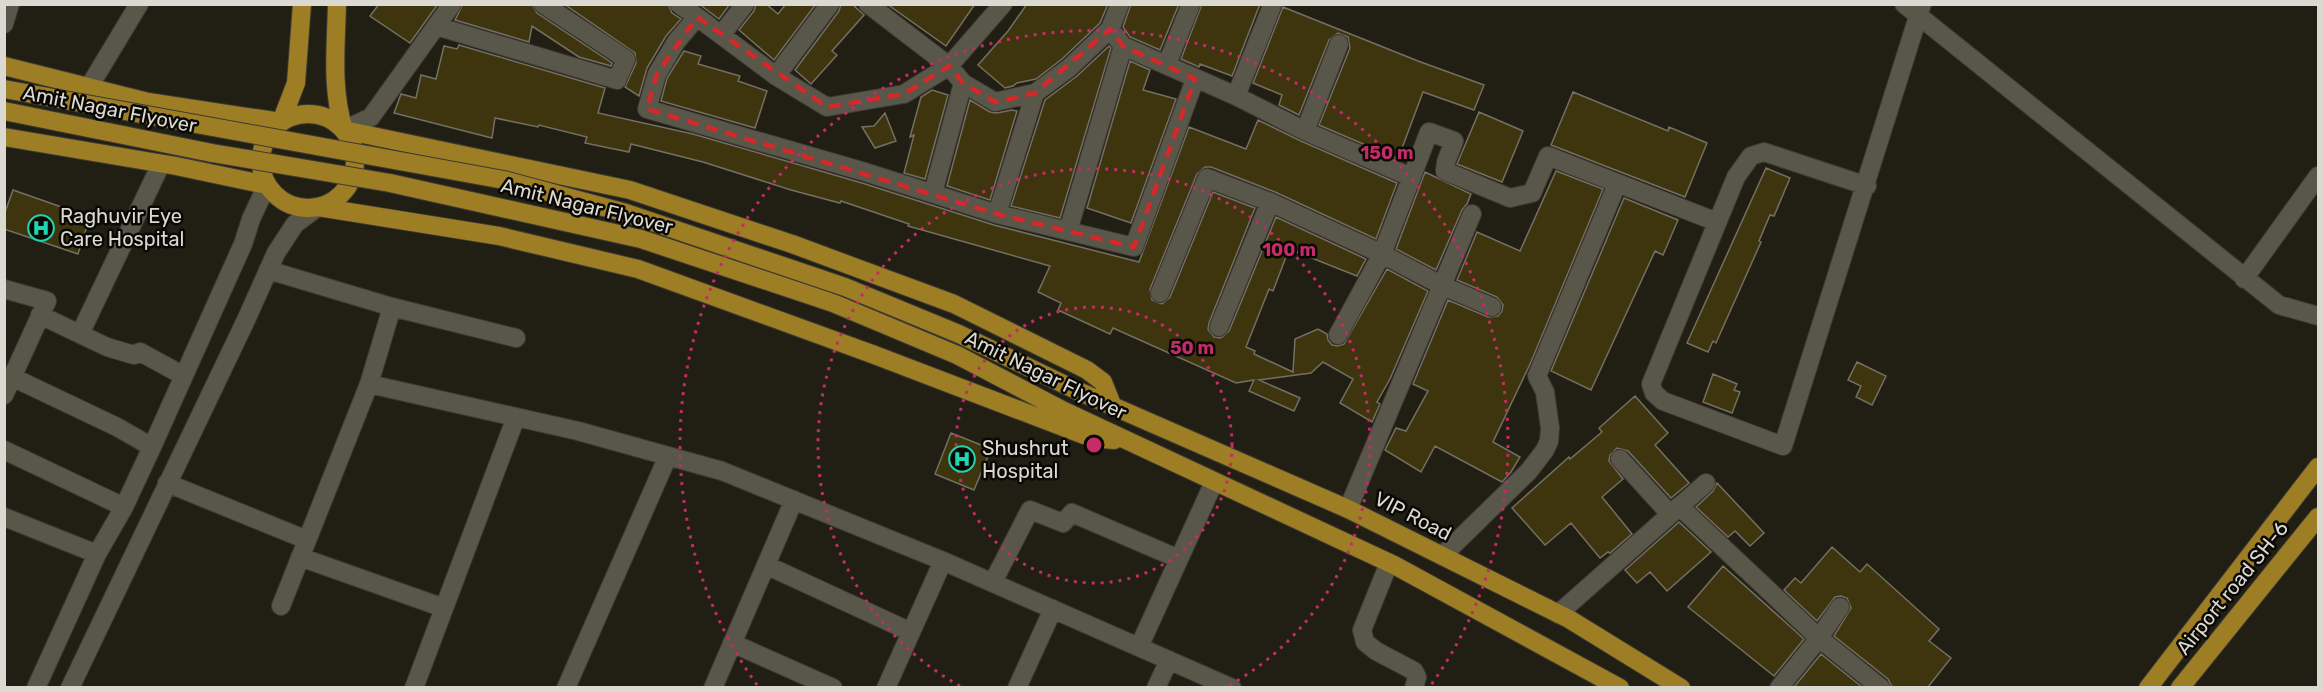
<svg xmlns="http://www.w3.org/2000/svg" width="2323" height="692" font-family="Rubik,sans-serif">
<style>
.building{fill:#3e350e;stroke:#737063;stroke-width:1.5}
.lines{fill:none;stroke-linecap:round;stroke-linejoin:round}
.minor-casing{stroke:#3d3a34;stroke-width:20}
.major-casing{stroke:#3d3a34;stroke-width:20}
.minor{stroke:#59564a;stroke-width:18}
.major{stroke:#9d7e24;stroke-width:18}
.major-bridge-casing{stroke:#3d3a34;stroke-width:20;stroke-linecap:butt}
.major-bridge{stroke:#9d7e24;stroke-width:18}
.marked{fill:none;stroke:#d62828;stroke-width:4.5;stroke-dasharray:12 8;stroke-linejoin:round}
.ring{fill:none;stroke:#c42b67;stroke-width:3;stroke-dasharray:3 6}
.labels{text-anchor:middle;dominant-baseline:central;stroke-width:5;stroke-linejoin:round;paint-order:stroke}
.street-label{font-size:20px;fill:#dbd9d2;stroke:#090805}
.poi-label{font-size:20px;fill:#dbd9d2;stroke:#090805;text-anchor:start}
.centre{fill:#c42b67;stroke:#090805;stroke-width:3}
.ring-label{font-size:18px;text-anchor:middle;font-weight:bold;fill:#c42b67;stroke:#090805;stroke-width:5;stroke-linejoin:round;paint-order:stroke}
</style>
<rect width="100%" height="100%" fill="#211e14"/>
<path class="building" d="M379,4H438L410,43L370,16Z
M463,4H532L537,13L612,63L611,66L579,57L532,26L529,42L455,20Z
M564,4H668L672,13L681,19L666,36L647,68L639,96L625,87L636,63L635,53Z
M699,4H730L719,19Z
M756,4H766L778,14L786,4H816L774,60L739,30L754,11Z
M841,4H852L864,15L832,51L837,55L811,84L795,70L839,11Z
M887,4H975L946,46Z
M1027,4H1108L1100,23L1062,59L1036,79L1017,83L1013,86L1005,88L978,65L1008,31Z
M1131,4H1179L1160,50L1130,37L1123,27Z
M1202,4H1260L1232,76L1200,64L1199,67L1181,59Z
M1283,7L1418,61L1484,85L1474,110L1423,92L1398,159L1319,125L1350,48L1348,37L1338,33L1329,40L1299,115L1279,105L1282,95L1253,83Z
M459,45L605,88L598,113L693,134L862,183L994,225L1139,262L1189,127L1246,149L1258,120L1301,141L1397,183L1376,239L1275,192L1211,167H1205L1197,174L1150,289L1152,300L1162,304L1170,297L1213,192L1255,208L1209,323L1208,329L1214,337L1221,338L1229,331L1276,217L1366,259L1357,276L1289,249L1273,291L1269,289L1246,347L1255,351L1254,354L1293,372L1295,339L1318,329L1327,334L1328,340L1332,345L1338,346L1344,344L1387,269L1428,291L1390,379L1377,402L1380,404L1372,422L1340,403L1353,379L1323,362L1311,373L1259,380L1300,398L1294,411L1249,391L1254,380L1236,383L1113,328L1110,334L1058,310L1061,303L1038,292L1050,266L908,226L909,224L841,201L840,203L791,190L703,162L631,144L629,152L585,143L587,137L539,125L538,127L495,118L492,138L394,113L401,94L416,98L421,75L436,79L444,46L457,49Z
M1109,46L1111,48L1060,218L1011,206L1045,100L1077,76Z
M684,51L701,56L698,64L740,76L738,81L767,91L755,128L661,101L667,78Z
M1130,61L1150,70L1143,90L1176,99L1131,223L1087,208Z
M932,90L948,95L925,179L904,173L914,135L910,137L921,97Z
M1573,92L1668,131L1669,127L1707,143L1685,197L1551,145Z
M970,100L990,112L997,113L1012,110L1017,111L990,200L947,186Z
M1479,112L1523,131L1502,182L1457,164Z
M885,113L896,141L875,148L862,127L874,126Z
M1766,168L1790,178L1774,216L1770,215L1759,241L1761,242L1716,343L1713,341L1708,352L1687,343Z
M1556,171L1603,189L1531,362L1493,442L1520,457L1511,472L1502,482L1435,446L1421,472L1385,450L1396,428L1406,431L1428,391L1413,384L1448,300L1488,317L1498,316L1502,311L1503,305L1497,297L1457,280L1477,232L1520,251Z
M1425,172L1471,194L1467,204L1462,210L1436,270L1396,249Z
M13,190L90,217L78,254L4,229V215Z
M1624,198L1678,220L1663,255L1655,251L1591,390L1551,371Z
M1857,362L1886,376L1872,405L1856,397L1861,386L1848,380Z
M1713,374L1737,384L1734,390L1740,392L1732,413L1703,402Z
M1635,396L1668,433L1655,445L1689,483L1671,498L1628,451L1617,448L1610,455L1609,461L1623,479L1602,497L1632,534L1610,553L1608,552L1600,558L1571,523L1545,545L1512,508L1569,457L1570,459L1602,432L1599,428Z
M951,433L991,449L974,490L935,474Z
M1717,483L1764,533L1750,546L1735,531L1728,537L1696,507L1713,491Z
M1679,522L1711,552L1667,591L1650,572L1637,583L1625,570Z
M1832,547L1860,572L1867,564L1939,629L1929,641L1951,658L1928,687H1892L1888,679L1834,636L1851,608L1847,598L1841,596L1835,597L1817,621L1784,590L1795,578L1801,583Z
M1723,566L1804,639L1774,676L1688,607Z
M1821,654L1862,687H1794Z"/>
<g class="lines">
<g class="minor-casing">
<path id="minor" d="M679,4L697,17
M868,4L949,66L963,83L995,102L1035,93L1069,68L1110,29L1123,46L1236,96L1305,131L1411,177
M1003,4L949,66L904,94L827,107L776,76L697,17L676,42L657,74L647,109L865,172L997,214L1134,247L1195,79
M1904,4L2279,305L2318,316
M4,24L10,4
M436,26L617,80L626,59L543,4
M1110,29L1120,4
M722,34L745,4
M1167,64L1191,4
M776,76L830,4
M89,87L139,4
M1236,96L1272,6
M344,130L371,117L452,4
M1305,131L1339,44
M1867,186L1764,152L1751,156L1736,177L1651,384L1654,393L1663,401L1783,446L1922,4
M933,193L963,83
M997,214L1035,93
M1068,231L1123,46
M268,270L392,307L516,338
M2244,279L2318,176
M4,289L47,301L4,395
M1160,293L1207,178L1270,202L1382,254L1441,285L1492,307
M40,315L107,347L134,355L140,352L184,376
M1219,327L1270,202
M80,334L161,164
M1338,335L1382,254L1429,132L1454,141L1446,162L1445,171L1510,198L1532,193L1548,156L1717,222
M12,377L117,427L152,447
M369,384L578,431L722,471L943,561L1232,688
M4,450L124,507
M1620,459L1670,514
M167,483L307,540
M1679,506L1819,638L1881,688
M1348,509L1472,214
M4,517L97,554
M1442,556L1529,471L1545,450L1549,441L1550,428L1545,392L1537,376L1617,184
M300,557L444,608
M1389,563L1362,630L1365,642L1376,651L1414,671L1417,677L1414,688
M766,565L911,632
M993,582L1030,510L1063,523L1072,513L1179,559
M281,606L369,384L392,307
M1558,614L1706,483
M732,643L833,688
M1139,647L1214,482
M36,688L97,554L124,507L152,447L243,244L251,219L267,185
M70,688L246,320L276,253L295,224L318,207
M414,688L516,417
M566,688L668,456
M713,688L794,500
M886,688L943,561
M1017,688L1053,609
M1156,688L1169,660
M1779,688L1819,638L1840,607"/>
</g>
<g class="major-casing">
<path id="major" d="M337,4C336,47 331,89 344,130L630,190L792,244L954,304L1087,370L1103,382L1113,407
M4,66L148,102L281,122L296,83L302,4
M4,111L212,153
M261 161a47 47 0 1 1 94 0a47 47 0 1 1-94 0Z
M4,137L176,166L267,185
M390,183L641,239L833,303L957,355L1064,411L1394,565L1620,688
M318,207L499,236L638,269L872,354L1092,438L1114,440
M1078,391L1348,509L1569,619L1681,688
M2148,688L2318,467
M2180,688L2318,517"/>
</g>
<use href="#minor" class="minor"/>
<use href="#major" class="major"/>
<g class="major-bridge-casing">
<path id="major-bridge" d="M4,89L504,180L626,213L845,287L959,334L1078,391
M212,153L390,183"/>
</g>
<use href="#major-bridge" class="major-bridge"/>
</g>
<path class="marked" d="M697,17L827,107L904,94L949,66L963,83L995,102L1035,93L1110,29L1123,46L1195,79L1134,247L997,214L647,109L657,74Z"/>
<g class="ring">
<circle cx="1094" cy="445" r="138"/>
<path d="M960 686A276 276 0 1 1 1228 686"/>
<path d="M757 685A414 414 0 1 1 1431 685"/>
</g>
<defs>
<g id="hospital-ring" transform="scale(1.35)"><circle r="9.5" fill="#090805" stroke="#20d5b0" stroke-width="1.5"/><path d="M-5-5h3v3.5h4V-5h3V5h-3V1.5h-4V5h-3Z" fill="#20d5b0"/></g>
</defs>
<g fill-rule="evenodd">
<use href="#hospital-ring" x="41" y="228"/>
<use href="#hospital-ring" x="962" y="459"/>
</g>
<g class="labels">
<g class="street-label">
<text transform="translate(110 109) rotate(11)">Amit Nagar Flyover</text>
<text transform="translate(587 206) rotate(14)">Amit Nagar Flyover</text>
<text transform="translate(1046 375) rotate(26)">Amit Nagar Flyover</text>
<text transform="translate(1413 516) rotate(27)">VIP Road</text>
<text transform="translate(2232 588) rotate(-51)">Airport road SH-6</text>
</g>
<g class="poi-label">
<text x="60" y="216">Raghuvir Eye<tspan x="60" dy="23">Care Hospital</tspan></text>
<text x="982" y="448">Shushrut<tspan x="982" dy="23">Hospital</tspan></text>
</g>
</g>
<circle cx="1094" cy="445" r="9" class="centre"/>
<g class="ring-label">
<text x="1387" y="159">150 m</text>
<text x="1289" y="256">100 m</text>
<text x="1192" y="354">50 m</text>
</g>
<rect width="2323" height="692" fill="none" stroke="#dbd9d2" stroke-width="12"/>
</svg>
